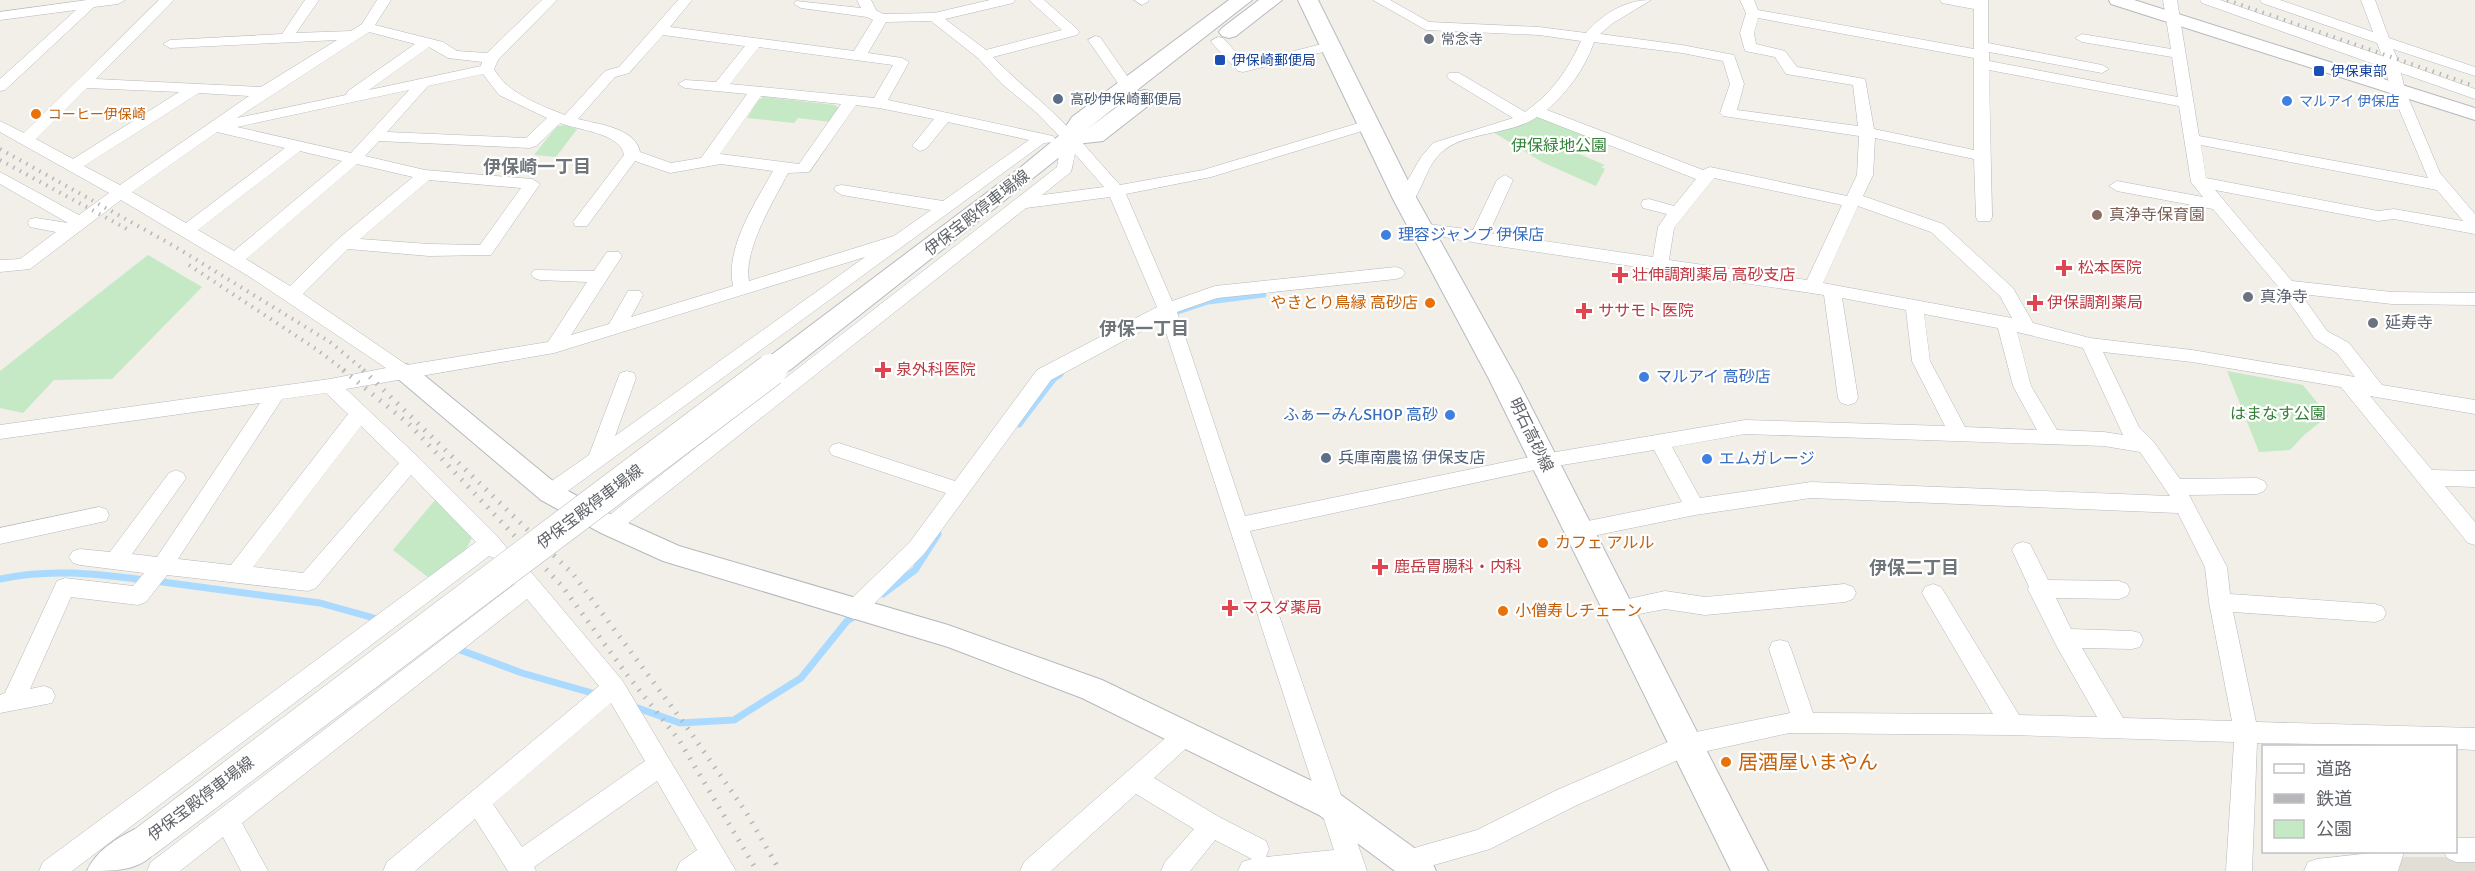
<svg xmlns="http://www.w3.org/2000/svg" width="2475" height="871" font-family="Signika,'Noto Sans JP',sans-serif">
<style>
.education{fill:#e1ded6}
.green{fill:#c5e8c5}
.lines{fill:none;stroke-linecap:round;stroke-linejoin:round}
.stream-far1{stroke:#aadaff;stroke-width:5}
.stream{stroke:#aadaff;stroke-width:7}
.minor-casing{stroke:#b5b8bc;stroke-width:1}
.tertiary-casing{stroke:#b5b8bc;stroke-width:2}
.secondary-casing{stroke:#b6babf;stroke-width:2}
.minor{fill:#fff;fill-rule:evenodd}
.tertiary{fill:#fff;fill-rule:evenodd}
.secondary{fill:#fff;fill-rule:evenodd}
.rail-far1{stroke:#b6b7b8;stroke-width:4;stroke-dasharray:1.5 6;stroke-linecap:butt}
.rail{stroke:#b6b7b8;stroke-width:5;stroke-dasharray:1.5 8;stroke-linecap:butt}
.secondary-bridge-far1-casing{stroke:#b6babf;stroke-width:25;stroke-linecap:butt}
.secondary-bridge-casing{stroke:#b6babf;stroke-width:33;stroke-linecap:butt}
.secondary-bridge-far1{stroke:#fff;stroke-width:23}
.secondary-bridge{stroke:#fff;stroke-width:32}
.worship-dot{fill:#6b7280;stroke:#fff;stroke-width:2}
.transit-dot{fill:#1a4fb4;stroke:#fff;stroke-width:2}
.service-dot{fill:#5c6f8a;stroke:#fff;stroke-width:2}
.shop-dot{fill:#3f7fe0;stroke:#fff;stroke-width:2}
.food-dot{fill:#e8710a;stroke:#fff;stroke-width:2}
.education-dot{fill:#8d6e63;stroke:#fff;stroke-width:2}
.health-dot{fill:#e0444e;stroke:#fff;stroke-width:2}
.labels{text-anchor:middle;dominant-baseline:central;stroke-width:4.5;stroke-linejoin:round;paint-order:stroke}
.far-worship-label{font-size:14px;fill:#5b616d;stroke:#fff;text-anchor:start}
.far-transit-label{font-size:14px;fill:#164399;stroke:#fff;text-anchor:start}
.far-service-label{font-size:14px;fill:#4e5e75;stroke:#fff;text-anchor:start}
.far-shop-label{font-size:14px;fill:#366cbe;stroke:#fff;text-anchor:start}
.far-food-label{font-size:14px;fill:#c56008;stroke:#fff;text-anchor:start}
.park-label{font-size:16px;fill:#348238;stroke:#fff}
.street-label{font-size:16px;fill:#5f6368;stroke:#fff}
.education-label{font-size:16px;fill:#785e54;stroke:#fff;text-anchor:start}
.shop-label{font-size:16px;fill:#366cbe;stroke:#fff;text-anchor:start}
.health-label{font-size:16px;fill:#be3a42;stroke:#fff;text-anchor:start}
.worship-label{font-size:16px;fill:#5b616d;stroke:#fff;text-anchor:start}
.food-label{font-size:16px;fill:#c56008;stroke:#fff;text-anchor:start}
.service-label{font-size:16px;fill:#4e5e75;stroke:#fff;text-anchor:start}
.neighbourhood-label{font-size:18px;font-weight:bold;fill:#70757a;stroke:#fff}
.near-food-label{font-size:20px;fill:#c56008;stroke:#fff;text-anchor:start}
</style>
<rect width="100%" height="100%" fill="#f1efe8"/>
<path class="education" d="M2404,857H2475V871H2392Z"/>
<path class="green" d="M764,97L835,105L839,108L831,122L798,118L794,123L747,118L758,100Z
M1536,116L1595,137L1579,154L1605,165L1601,167L1605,169L1596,186L1542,162L1493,132Z
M566,125L577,129L556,157L534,155L557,126Z
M148,255L202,287L112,379L54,380L23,413L0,408V371Z
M2227,371L2303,385L2328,416L2304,435L2290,450L2259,452Z
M436,499L472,537L465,552L429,578L393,550Z"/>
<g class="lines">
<path class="stream-far1" d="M1172,314L1208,302L1264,295"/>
<path class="stream" d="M1019,424L1054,378L1060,374
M0,579C49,568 96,574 145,580
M155,581L320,603L381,620
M883,594L915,570L938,534
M455,648L522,673L599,695
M632,706L680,723L734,720L801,678L847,621L856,615"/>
<g class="minor-casing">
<path id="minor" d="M87,0H125L118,4L94,7L5,90L0,91V79L76,10L0,20V12Z
M159,0H174L96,79L261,87L337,40L170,48L163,44L170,40L282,34L305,0H319L296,33L351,31L362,24L377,0H391L375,25L443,42L457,51L487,53L542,0H557L498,60L494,69C508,94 540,105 565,115L605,71L619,67L678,0H692L670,27L854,51L873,20L867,17L801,8L794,4L796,1L861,8L857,0H871L876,10L883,14L934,13L990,0H1015L1013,3L945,19L986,50L1062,30L1029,0H1044L1077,29L1079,32L1077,35L993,57C1010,75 1029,90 1047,107C1074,131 1096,159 1120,185L1203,170L1362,122H1372L1375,125L1372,128L1211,177L1126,194L1172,301L1215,286L1396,267L1402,269L1405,273L1402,277L1396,279L1217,298L1177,312L1245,516L1544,454L1745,420L1945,426L1912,361L1906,310L1842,298L1858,398L1855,403L1848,405L1841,403L1838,398L1824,295L1478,243L1415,232L1413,228L1415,224L1421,223L1473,230L1497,180L1505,175L1513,180L1489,233L1653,257L1658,227L1667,214L1643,208L1641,204L1643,200L1649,199L1674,206L1696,179L1537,117C1510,136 1463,131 1441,153C1428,164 1424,184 1415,198L1411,203H1399L1397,199L1421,157L1433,143L1513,118L1449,79L1447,76L1449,73H1459L1525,112C1551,94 1568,70 1581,41L1539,35L1426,30L1373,0H1390L1429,22L1539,27L1586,33C1603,13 1626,0 1651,0L1613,23L1600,34L1682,45L1734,55L1744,84L1737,110L1858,126L1853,85L1786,74L1775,57L1745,51L1740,33L1746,13L1740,0H1754L1758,10L1974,49V9L1942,3L1940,0H1988V43L2102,65L2109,69L2102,73L1989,52V61L2178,97L2172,57L2082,42L2075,38L2082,34L2171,49L2163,0H2177L2199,136L2428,178L2391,90L2385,68L2202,3L2200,0H2220L2382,56L2377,43L2262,3L2260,0H2280L2373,32L2361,0H2375L2389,38L2475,67V76L2393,49L2399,62L2475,89V99L2401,73L2405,90L2440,173L2475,214V234L2394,219L2378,221L2215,190L2292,281L2392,292L2475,293V305L2392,304L2301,294L2327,331L2349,343L2382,385L2475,400V414L2370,396L2432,470L2475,471V487L2445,486L2475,522V545L2468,543L2341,387L2192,362L2103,352L2139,427L2153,441L2180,479L2257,478L2264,481L2267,486L2264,491L2257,494L2189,495L2227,567L2230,594L2375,604L2383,607L2386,613L2383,619L2375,622L2233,612L2256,722L2475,728V750L2456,749V746L2257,743L2252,871H2226L2234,742L2012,735L1789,733L1689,755L1575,806L1490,849L1413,871L1397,869L1393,861L1397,853L1477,830L1557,790L1686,734L1790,713L1769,649L1772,642L1780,640L1788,642L1791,649L1813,713L1993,714L1922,593L1925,587L1933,584L1941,587L2019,715L2097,717L2056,645L2028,589L2029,587L2012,550L2016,544L2023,542L2030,544L2048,580L2119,581L2127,584L2130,590L2127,596L2119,599L2056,598L2071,629L2132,631L2140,633L2143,640L2140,647L2132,649L2082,648L2123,718L2232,721L2209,602L2205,567L2178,513L1811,498L1695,515L1578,539L1571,537L1568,531L1571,525L1578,523L1682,502L1654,450L1544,468L1250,531L1367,871H1238L1242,862L1252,859L1215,840L1190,871H1161L1165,862L1194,829L1136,794L1051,871H1020L1024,862L1178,727L1186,724L1194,727L1198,734L1194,741L1154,778L1221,818L1266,841L1269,849L1266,857L1334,850L1162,320L1051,380L924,554L862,616L854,619L846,616L843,610L846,604L910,542L946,493L832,455L829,450L832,445L839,443L955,481L1037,370L1157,307L1110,197L1026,208L617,532L610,534L603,532L600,526L603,520L1057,167L1062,139L1037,113L1001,83L978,58L931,21L886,22L868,53L902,58L909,62L888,100L1053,136L1055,139L1053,142L1044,143L557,499L550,501L543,499L540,493L543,487L589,455L620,373L627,371L634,373L636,378L615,436L865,257L554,353L346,389L418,457L498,537L510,552L506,558L499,560L489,556L72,871H39L43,862L476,542L411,475L316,588L308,591L167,575L146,602L138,605L71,597L30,689L44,686L52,689L55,696L52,703L0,713V695L5,693L57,581L65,578L133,586L144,573L80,565L73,563L69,557L73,551L80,549L110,552L169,473L176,470L183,473L186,478L132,554L157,557L260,403L0,439V425L330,379L386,368L250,277L121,200L30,269L0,272V260L20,259L56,232L30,227L28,223L30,219L36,218L68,223L0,184V172L79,215L109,193L0,132V121L24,133ZM1758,18L1974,58V150L1874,129L1865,79L1797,67L1785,51L1756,44L1754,33ZM369,32L415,44L348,91L346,95L237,118ZM663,35L745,46L716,82L685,80L678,84L685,88L747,94L701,158L671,163L640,152C636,128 597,124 578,119L615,77L629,73ZM1594,42L1682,53L1723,61L1730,84L1720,113L1723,116L1859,136L1857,175L1847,196L1710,167L1703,170L1547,110C1568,91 1585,69 1594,42ZM429,47L448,58L482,62L481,66L369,90ZM759,47L893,65L874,98L730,84ZM1989,70L2179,106L2191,182L2203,197L2117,181L2109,186L2117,191L2213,209L2281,290L2315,339L2337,353L2355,377L2192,350L2090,338L2033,323L2013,288L1943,224L1863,196L1873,175L1875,138L1974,159L1976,217L1978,221H1990L1992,217ZM483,74L499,95L547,118L526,138L387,132L428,86ZM87,88L179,92L73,159L36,139ZM409,90L351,153L237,127ZM199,93L249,96L120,185L84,166ZM761,96L841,104L799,164L720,154ZM856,105L879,108L934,119L912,146L920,151L926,149L948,122L1029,140L943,201L842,185L836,186L834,190L842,195L931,210L894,236L749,281C743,250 774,200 788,173L809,172ZM560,123C577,130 621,133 624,155L573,222L575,226H587L635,161L670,173L721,164L773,171C755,203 725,248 733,286L631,317L643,295L640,291H628L609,324L571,335L622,256L619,252H607L594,271L534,270L531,274L534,278L540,280L587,282L548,342L407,365L303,294L348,249L429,256L491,255L540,184L532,179L425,170L365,156L379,141L530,148L536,146ZM217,132L285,148L186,223L132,192ZM2201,145L2437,190L2463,221L2394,209L2378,211L2206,178ZM300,151L342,161L234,251L198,230ZM1075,154L1104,187L1042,195L1071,172ZM357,164L413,177L338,239L290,286L246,259ZM1714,178L1842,205L1807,280L1669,260L1674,228ZM429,180L521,188L480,245L429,244L360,239ZM1858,206L1931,232L2000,296L2012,318L1823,283ZM1924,314L1998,328L2013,386L2037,430L1965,427L1930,361ZM2017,332L2083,348L2123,435L2104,432L2057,430L2031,386ZM326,393L348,414L231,565L178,559L282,399ZM361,426L399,463L303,573L253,567ZM1745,434L2104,446L2140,452L2170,496L1811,482L1700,498L1672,447Z
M1134,0H1148L1149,1L1142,5Z
M1095,36L1100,37L1132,83L1134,86L1132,89H1122L1088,40Z
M1218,37L1223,38L1246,63L1330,42L1337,46L1335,49L1243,72L1238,71L1213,44L1211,41Z
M99,507L106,509L109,515L106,521L0,544V528Z
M521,567L529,570L537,579L622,680L736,871H676L680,862L697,850L657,781L534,867L536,871H508L475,819L415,871H383L387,862L599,686L527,599L242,823L268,871H241L223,837L180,871H147L151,862L515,584L510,576L513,570ZM611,703L645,761L522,847L493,804Z
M1845,584L1853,587L1856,593L1853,599L1845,602L1705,615L1665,609L1618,618L1610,615L1607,609L1610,603L1665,591L1705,597Z
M2456,838H2475V862H2456L2447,858L2444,852H2456Z
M2380,852H2404L2398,871H2304L2308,862L2317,859Z"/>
</g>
<g class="tertiary-casing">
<path id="tertiary" d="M2109,0H2134L2475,108V120L2111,4Z
M405,364L413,366L559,486L619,519L679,546L948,625L1102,680L1341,795L1431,860L1436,871H1395L1319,815L1082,698L948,647L663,561L601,533L541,500L397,378L394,372L397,366Z"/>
</g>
<g class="secondary-casing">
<path id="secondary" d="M1229,0H1252L1086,130L1137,92L1145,90L1153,92L1156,97L1153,102L1103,141L1076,144L790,370L780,373L770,370L766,363L770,356L1021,167L1061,134L1072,117Z
M1259,0H1282L1236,36L1229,38L1222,36L1219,32L1222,28Z
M1298,0H1318L1417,199L1517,379L1768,871H1731L1489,379L1393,199Z
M143,826L156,831L161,843C146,871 119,871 87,871C96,850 122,834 143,826Z"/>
</g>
<use href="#minor" class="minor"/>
<use href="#tertiary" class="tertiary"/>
<use href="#secondary" class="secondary"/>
<path class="rail-far1" d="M2227,0L2475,86
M0,149L174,246L330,342L365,371
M0,160L127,229
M189,265L316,349L345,371"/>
<path class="rail" d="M343,370L409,424L562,586L628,676L679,740L757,871
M363,370L573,574L686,726L746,812L780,871"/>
<g class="secondary-bridge-far1-casing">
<path id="secondary-bridge-far1" d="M769,371L780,363"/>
</g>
<g class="secondary-bridge-casing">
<path id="secondary-bridge" d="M143,843L771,370"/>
</g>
<use href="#secondary-bridge-far1" class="secondary-bridge-far1"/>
<use href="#secondary-bridge" class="secondary-bridge"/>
</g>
<g class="worship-dot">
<circle cx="1429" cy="39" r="6"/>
<circle cx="2248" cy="297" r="6"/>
<circle cx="2373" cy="323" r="6"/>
</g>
<g class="transit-dot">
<rect x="1214" y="54" width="12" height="12" rx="3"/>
<rect x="2313" y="65" width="12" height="12" rx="3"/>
</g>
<g class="service-dot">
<circle cx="1058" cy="99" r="6"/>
<circle cx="1326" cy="458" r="6"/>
</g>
<g class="shop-dot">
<circle cx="2287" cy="101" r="6"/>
<circle cx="1386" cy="235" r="6"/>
<circle cx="1644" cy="377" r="6"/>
<circle cx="1450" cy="415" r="6"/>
<circle cx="1707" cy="459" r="6"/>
</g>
<g class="food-dot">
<circle cx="36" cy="114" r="6"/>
<circle cx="1430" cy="303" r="6"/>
<circle cx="1543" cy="543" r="6"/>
<circle cx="1503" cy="611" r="6"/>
<circle cx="1726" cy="762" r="6"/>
</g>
<circle class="education-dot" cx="2097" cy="215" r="6"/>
<g class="health-dot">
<path d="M2061 259h6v6h6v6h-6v6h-6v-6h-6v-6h6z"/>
<path d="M1617 266h6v6h6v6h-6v6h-6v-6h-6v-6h6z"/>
<path d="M2032 294h6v6h6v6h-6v6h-6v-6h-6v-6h6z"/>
<path d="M1581 302h6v6h6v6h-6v6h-6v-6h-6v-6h6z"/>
<path d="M880 361h6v6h6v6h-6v6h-6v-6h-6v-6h6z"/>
<path d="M1377 558h6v6h6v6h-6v6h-6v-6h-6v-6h6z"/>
<path d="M1227 599h6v6h6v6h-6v6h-6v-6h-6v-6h6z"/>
</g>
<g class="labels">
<g class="far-worship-label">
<text x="1441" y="39">常念寺</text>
</g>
<g class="far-transit-label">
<text x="1232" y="60">伊保崎郵便局</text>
<text x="2331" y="71">伊保東部</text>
</g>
<g class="far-service-label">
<text x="1070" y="99">高砂伊保崎郵便局</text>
</g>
<g class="far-shop-label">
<text x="2299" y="101">マルアイ 伊保店</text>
</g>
<g class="far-food-label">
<text x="48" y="114">コーヒー伊保崎</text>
</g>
<g class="park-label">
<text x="1559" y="146">伊保緑地公園</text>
<text x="2278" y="414">はまなす公園</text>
</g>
<g class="street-label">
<text transform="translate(977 213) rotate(-38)">伊保宝殿停車場線</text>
<text transform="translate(1531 435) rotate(64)">明石高砂線</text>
<text transform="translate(590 507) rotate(-37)">伊保宝殿停車場線</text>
<text transform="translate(201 799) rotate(-37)">伊保宝殿停車場線</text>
</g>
<g class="education-label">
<text x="2109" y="215">真浄寺保育園</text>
</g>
<g class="shop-label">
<text x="1398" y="235">理容ジャンプ 伊保店</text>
<text x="1656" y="377">マルアイ 高砂店</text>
<text x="1438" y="415" text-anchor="end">ふぁーみんSHOP 高砂</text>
<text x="1719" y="459">エムガレージ</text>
</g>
<g class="health-label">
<text x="2078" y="268">松本医院</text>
<text x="1632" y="275">壮伸調剤薬局 高砂支店</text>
<text x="2047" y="303">伊保調剤薬局</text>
<text x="1598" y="311">ササモト医院</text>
<text x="896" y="370">泉外科医院</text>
<text x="1394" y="567">鹿岳胃腸科・内科</text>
<text x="1242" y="608">マスダ薬局</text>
</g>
<g class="worship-label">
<text x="2260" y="297">真浄寺</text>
<text x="2385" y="323">延寿寺</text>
</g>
<g class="food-label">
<text x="1418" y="303" text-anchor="end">やきとり鳥縁 高砂店</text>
<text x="1555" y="543">カフェ アルル</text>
<text x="1515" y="611">小僧寿しチェーン</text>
</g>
<g class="service-label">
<text x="1338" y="458">兵庫南農協 伊保支店</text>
</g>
<g class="neighbourhood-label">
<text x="537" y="167">伊保崎一丁目</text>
<text x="1144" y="329">伊保一丁目</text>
<text x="1914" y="568">伊保二丁目</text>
</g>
<g class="near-food-label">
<text x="1738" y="762">居酒屋いまやん</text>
</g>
</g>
<rect x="2262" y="745" width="195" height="108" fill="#ffffff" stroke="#bfc1c3" stroke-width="1.5"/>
<rect x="2274" y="764" width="30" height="9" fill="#ffffff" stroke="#bfc1c3" stroke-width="1.5"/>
<text x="2316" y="775" font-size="18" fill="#5f6368">道路</text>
<rect x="2274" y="794" width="30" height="9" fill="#b6b7b8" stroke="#bfc1c3" stroke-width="1.5"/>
<text x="2316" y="805" font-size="18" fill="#5f6368">鉄道</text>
<rect x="2274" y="820" width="30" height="18" fill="#c5e8c5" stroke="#bfc1c3" stroke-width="1.5"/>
<text x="2316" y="835" font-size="18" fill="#5f6368">公園</text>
</svg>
